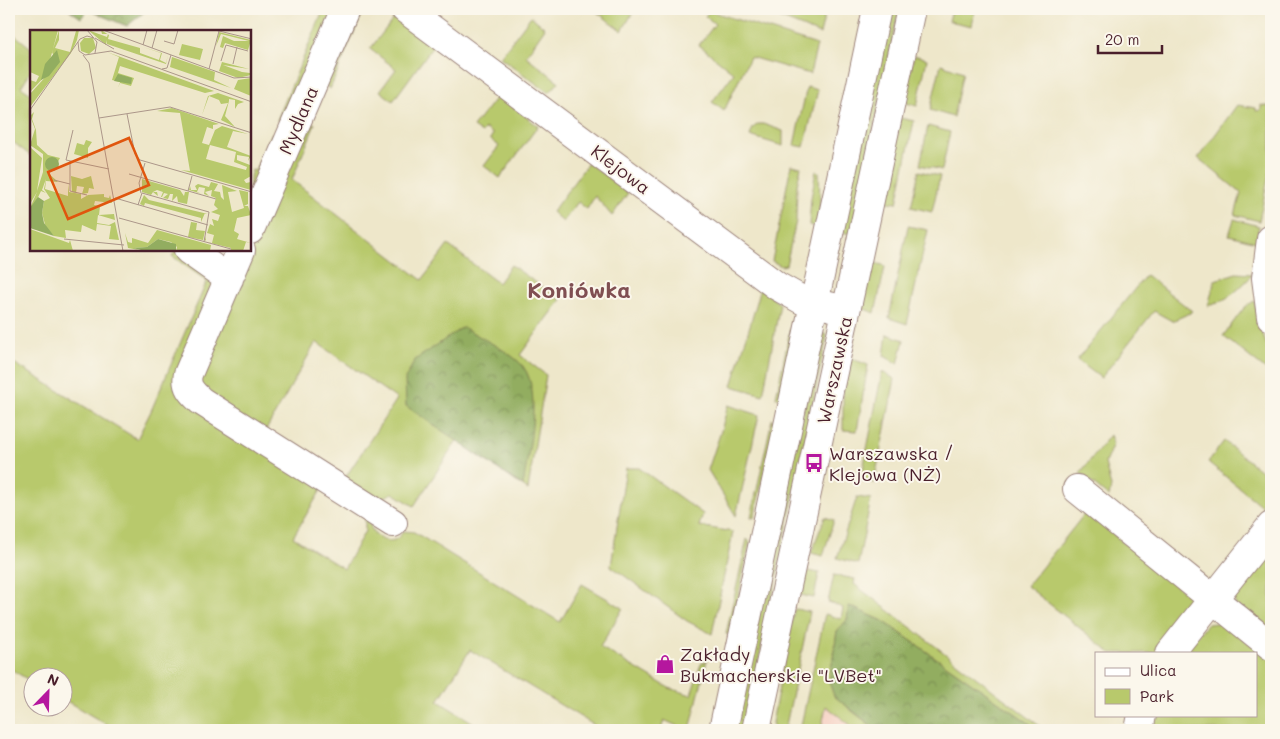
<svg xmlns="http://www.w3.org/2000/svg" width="1280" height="739" font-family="Mali,sans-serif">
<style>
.built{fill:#f6d2c4}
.green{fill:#b8c96c;stroke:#81744c}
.forest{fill:url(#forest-crowns);stroke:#6e6646}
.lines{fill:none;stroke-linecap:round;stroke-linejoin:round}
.minor-casing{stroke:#9c837a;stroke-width:30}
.major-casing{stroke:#9c837a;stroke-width:30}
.minor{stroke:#fff;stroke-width:28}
.major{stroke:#fff;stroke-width:28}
.labels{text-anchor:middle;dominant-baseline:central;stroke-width:4;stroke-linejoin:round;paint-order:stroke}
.street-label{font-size:18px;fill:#4a1f2b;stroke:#fbf7ec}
.poi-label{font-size:18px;fill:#4a1f2b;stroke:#fbf7ec;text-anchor:start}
.district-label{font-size:22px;font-weight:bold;fill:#804f52;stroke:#fbf7ec}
.inset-road{fill:none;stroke:#ac978a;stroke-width:1}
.view{fill:#e0560e;fill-opacity:0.15;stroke:#e0560e;stroke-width:2.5}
.inset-edge{fill:none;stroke:#4a1f2b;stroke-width:2.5}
</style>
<defs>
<pattern id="forest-crowns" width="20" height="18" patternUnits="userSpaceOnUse" patternTransform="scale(1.25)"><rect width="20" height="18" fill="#92ad60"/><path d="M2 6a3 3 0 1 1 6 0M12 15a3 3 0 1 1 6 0" fill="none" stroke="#798c4f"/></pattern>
</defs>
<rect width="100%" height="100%" fill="#fbf7ec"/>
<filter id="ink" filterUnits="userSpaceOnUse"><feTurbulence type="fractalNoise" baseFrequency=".02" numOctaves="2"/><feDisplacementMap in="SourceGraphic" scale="10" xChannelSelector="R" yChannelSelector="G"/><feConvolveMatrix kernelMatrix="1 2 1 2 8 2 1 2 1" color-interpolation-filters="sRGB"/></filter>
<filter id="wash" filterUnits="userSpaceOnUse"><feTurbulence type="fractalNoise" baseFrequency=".0096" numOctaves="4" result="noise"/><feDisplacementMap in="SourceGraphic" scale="20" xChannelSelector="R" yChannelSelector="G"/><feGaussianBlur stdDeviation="1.12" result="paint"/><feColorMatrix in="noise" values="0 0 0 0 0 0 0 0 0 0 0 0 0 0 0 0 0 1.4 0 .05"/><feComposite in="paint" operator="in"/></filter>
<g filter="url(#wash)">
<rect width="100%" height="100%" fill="#eee7ca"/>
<path class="built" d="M826,705L857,730H821Z"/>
<path class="green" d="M324,9H336L283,120H277Z
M353,9H364L330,89L321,82Z
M593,9H635L622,31Z
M757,9H825L826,10L820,34Z
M889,9H899L851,234L841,232Z
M952,9H975L972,26L949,21Z
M710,11L817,45L810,74L750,57L724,111L712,102L734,73L699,45L715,24L705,16Z
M531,16L545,28L526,56L559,82L549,93L500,57Z
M395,17L433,46L393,101L380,91L396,69L370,49Z
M9,30L31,48V71L21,87L31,94V156L9,139Z
M914,55L927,59L917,106L903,102Z
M941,64L963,72L953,117L930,110Z
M807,87L818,90L804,147L794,145Z
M498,95L538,126L500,178L484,166L499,146L490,139L493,134L485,128L482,133L473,127Z
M1237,105L1256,108V111L1261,110V105L1271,107V165L1259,221L1235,215L1241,193L1198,158Z
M900,118L914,121L897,203L888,202L883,198Z
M306,120L315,124L292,180L422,280L448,245L498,283L511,265L561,300L520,355L546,375L528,490L457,441L414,506L393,493L376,501L343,481L397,399L316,342L265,432L207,396L197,376Z
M758,124H763L783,131V146L750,136L753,128Z
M928,126L950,132L942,170L920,165Z
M272,133L279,141L250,209V176L252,170L255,171Z
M588,163L628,193L612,216L595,196L587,209L578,202L563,222L552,212Z
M791,165L801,167L797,185L796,221L786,265L781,266L772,261Z
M816,171L819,172L820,202L818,227L809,225L811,198Z
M919,171L940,176L932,212L911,207Z
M1234,219L1259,226L1256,242L1229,235Z
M908,226L928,230L907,324L889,318Z
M176,250L215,285L175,388L324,485L293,537L344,569L365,531V512C369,518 370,527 373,532C382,543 396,545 403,531L414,532L560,622L582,584L623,608L600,647L669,688L691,695L701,664L707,660L690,730H686L664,720L661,730H602L470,650L438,701L485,730H116L63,699L62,676H32V682L9,668V360L137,439L151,411L207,281L172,256Z
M869,262L883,265L885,267L875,313L859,307Z
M1236,273L1253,274C1241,288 1226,302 1208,306L1215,280Z
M1146,275L1192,311L1190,313L1172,321L1154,311L1101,378L1077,360Z
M759,288L780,304L763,395L732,386L759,295Z
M1254,301L1265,341L1271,353V363L1266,370L1223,336L1244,308Z
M792,320L794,330L780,398L776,397Z
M820,334H825L827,336L744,730H734Z
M887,334L904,340L898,364L884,356Z
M853,359L868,365L857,431L843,430V391L847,360Z
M882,372L895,379L874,483L861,480Z
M728,405L759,415L736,516L708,470L721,431Z
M772,419L776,421L754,518L751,517Z
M1110,435L1113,444L1105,463L1111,487L1109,497L1080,473Z
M1224,441L1271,479V511L1263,522L1257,516L1264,508L1208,462Z
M626,468H639L703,514L699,526L733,532L712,634L687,621L611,566Z
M857,497L871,499L858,564L837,558Z
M1086,512L1194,600L1193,604L1157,653H1111L1027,586Z
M825,517L834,520L823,556L811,553Z
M747,539L750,542L730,635L726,634Z
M1271,541V637L1237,609L1233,597L1234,590Z
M808,571L819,573L814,598L797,594L803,574Z
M834,575L855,579L854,584L1045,730H1039L883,621L849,606L847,620L837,631L834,654L848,708L877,730H857L826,706L821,730H800L825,614L841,619L843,608L828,602Z
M796,609L810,612L785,730H775L772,723L794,610Z
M1216,623L1223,624L1271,659V730H1148L1151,715H1256V653H1180L1208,624Z"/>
<path class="forest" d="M68,9H148L127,26L88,10L81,18Z
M463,327C479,337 503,348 518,361C546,384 527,455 523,486L406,406L405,379L415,360Z
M849,606L883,621L1039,730H877L834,696L829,682L837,631L847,620Z"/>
</g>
<g filter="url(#ink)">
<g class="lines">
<g class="minor-casing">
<path id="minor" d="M405,9L777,286L802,300L846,310
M250,230L345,9
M1271,239L1266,278L1271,317
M188,250L229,279
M241,250L188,374C185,387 192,393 201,401L393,523
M1077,489L1271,646
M1170,653L1271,526
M1139,730L1142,715"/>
</g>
<g class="major-casing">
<path id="major" d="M723,730L877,9
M756,730L911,9"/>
</g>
<use href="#minor" class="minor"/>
<use href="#major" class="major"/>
</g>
</g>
<defs>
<g id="bus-bare" transform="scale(1.5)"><path d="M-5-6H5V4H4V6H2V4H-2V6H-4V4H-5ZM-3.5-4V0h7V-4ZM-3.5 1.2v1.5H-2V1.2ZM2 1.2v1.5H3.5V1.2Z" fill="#b5179e" stroke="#fbf7ec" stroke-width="2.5" paint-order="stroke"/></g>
<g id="shop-bare" transform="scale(1.5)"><path d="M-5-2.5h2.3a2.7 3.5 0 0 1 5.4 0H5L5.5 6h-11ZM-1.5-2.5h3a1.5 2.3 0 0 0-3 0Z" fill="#b5179e" stroke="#fbf7ec" stroke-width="2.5" paint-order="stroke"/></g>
</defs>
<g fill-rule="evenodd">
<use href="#bus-bare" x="814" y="463"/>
<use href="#shop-bare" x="665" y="664"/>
</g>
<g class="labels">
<g class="street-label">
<text transform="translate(298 120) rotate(-67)">Mydlana</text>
<text transform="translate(621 169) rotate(37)">Klejowa</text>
<text transform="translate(834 370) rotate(-78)">Warszawska</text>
</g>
<g class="poi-label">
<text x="829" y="453">Warszawska /<tspan x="829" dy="21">Klejowa (NŻ)</tspan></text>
<text x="680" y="654">Zakłady<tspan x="680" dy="21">Bukmacherskie "LVBet"</tspan></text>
</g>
<g class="district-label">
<text x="579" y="289">Koniówka</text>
</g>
</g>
<g transform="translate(30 30)">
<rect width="221" height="221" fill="#eee7ca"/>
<path d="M0,0H28L16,45L0,62V50L6,52L9,46L0,42ZM29,0V10L25,18L40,22L46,1L49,0L47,10L41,23L0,77V64L27,34L22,22ZM58,0L77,7L78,4H72L71,0L79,5L78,9L110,18V23L129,30L131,23L113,17L132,23L130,30L136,33L138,25L136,34L77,14V10L76,15ZM189,2L221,10L218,20L195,13L193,18L190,17L193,6L204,11H219L191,4L186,16ZM54,8H63L66,18L59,24L51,21L50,13ZM152,14L173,19L170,30L149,25ZM77,22L184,61L175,63L90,36L88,43L104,48L101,56L90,53L88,58L90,52L82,50L89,27ZM142,27L185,42L184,50L201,58L140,37ZM192,32L219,39L193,35L212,42L220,43L221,40V45L208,48L189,41ZM221,48V66L204,59L208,50ZM188,63L214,72L208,74L205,79V70L199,69V71L195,86L205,97L191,90L198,73L191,74L189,70L179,66L172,85L178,66ZM142,78L189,94L183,95V99L177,97L172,113L179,115L185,100L192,96L218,104L203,101L197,117L221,126L218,131L219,127L207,125V130L220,135L221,146L214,150L216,153L221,152V160L151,140L160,141L150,83L127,81ZM180,115L206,122L204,132L217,137L216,140L176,129ZM4,82L2,89L6,100L7,115L18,125L30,128L23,141H16L28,152L16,151L15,159L38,166V154L39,162L51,164V169L58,165L74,164V167L79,168L80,165L82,173L65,171L64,175L70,176L69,185L84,184L85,190L68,185L67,193L79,195L85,192L89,210L79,209L81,196L67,194L66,201L52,195L51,202L35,200L36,208L24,206L16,198L12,183L14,171L20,168L14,159L16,149L12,160L16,163L11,161L4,176L0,178L7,162L0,174V117L12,128L7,161L13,142V124L0,115L5,99L0,86ZM56,110L62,112L58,118V128L44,124L47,113L54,115ZM41,146L52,149L61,146L64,159L59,158L58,163L52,164L54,157L47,156L46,163L42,162ZM112,149L150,160L154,166L155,162H159L157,174L148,172L147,166L142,171L143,164H140L138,169L133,168L138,164L134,163L132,167H131L133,162L127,160L123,162H127L128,166L123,162L121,165L112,162ZM181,152L188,154L184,161L190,162L191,167L194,170L192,155L207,161L198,162L202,182L214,178L209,160L218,162V174L214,176H218L221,185L207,188L204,201L209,204L207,209L221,213L216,212L213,221H201V218L176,212V211L175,210L176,206V212L182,213L184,205L177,203L180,194L184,196L182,189L188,191L190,185L181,182L188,179L184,175L186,168L181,166L182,160L175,162L179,166L174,164L175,158L169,157L167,162L172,164L159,160L160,156L161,160H167L165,156L168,154L179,157ZM114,165L119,170L178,184L175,183L171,192V188L115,173L114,176L110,174ZM161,192L167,193L166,200L175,201L173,210L158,207ZM0,199L39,213L40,210L43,221H0ZM127,200L181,215L180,221H146L147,217L141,212L128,209L117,217L104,218L109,220L98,218L95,203L98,212L102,213V208L118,213Z" fill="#b8c96c" fill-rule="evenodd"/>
<path d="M27,20L30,32L19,46L11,50L15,34ZM88,44L102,48L101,54L84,51ZM15 134a7 7 0 1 1 14 0a7 7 0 1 1-14 0ZM8,167L14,171L12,183L14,193L24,206L0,198V178ZM128,209L146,214V221H115L103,218L117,217Z" fill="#92ad60"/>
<path class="inset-road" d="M57,0L67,12L65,23M73,0L204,48L222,47M185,0L222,9M65,8L84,19M134,11L144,14L148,0M48,12L49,21L55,25L81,21L222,72M113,15L117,0M122,18L127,0M53,25L59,33L93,221M191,31L196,15L218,21M203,34L207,17M132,39L137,38L141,25M179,39L189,1M0,80L50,9L57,6L64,8M97,84L105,124L110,130L222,162M69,88L140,77L222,103M43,100L36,130L79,139M40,131V161L57,165M99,144L186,169M24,150L40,154M158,161L162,146M111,163L109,153L115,133M85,168L178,195M108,175L112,163L179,182L174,212M89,188L201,219M34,209L94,215"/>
<path class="view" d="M99,108L119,155L38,189L18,142Z"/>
<rect width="221" height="221" class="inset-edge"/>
</g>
<rect width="1280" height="739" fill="none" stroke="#fbf7ec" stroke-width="30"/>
<rect x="1095" y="652" width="162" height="65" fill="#fbf7ec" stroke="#b4a19f"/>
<rect x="1105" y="668" width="25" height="8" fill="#ffffff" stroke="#b4a19f"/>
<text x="1140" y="676" font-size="15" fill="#4a1f2b">Ulica</text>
<rect x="1105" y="689" width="25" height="15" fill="#b8c96c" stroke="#b4a19f"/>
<text x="1140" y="702" font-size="15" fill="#4a1f2b">Park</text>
<g transform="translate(48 692) rotate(23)"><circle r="24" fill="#fbf7ec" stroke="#b4a19f"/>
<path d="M0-4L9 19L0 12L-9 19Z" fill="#b5179e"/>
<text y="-8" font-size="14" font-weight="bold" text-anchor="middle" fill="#4a1f2b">N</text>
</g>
<path d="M1098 45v8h64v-8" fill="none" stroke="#4a1f2b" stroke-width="2.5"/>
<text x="1105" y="45" font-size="15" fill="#4a1f2b" stroke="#fbf7ec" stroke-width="4" paint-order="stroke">20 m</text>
</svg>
